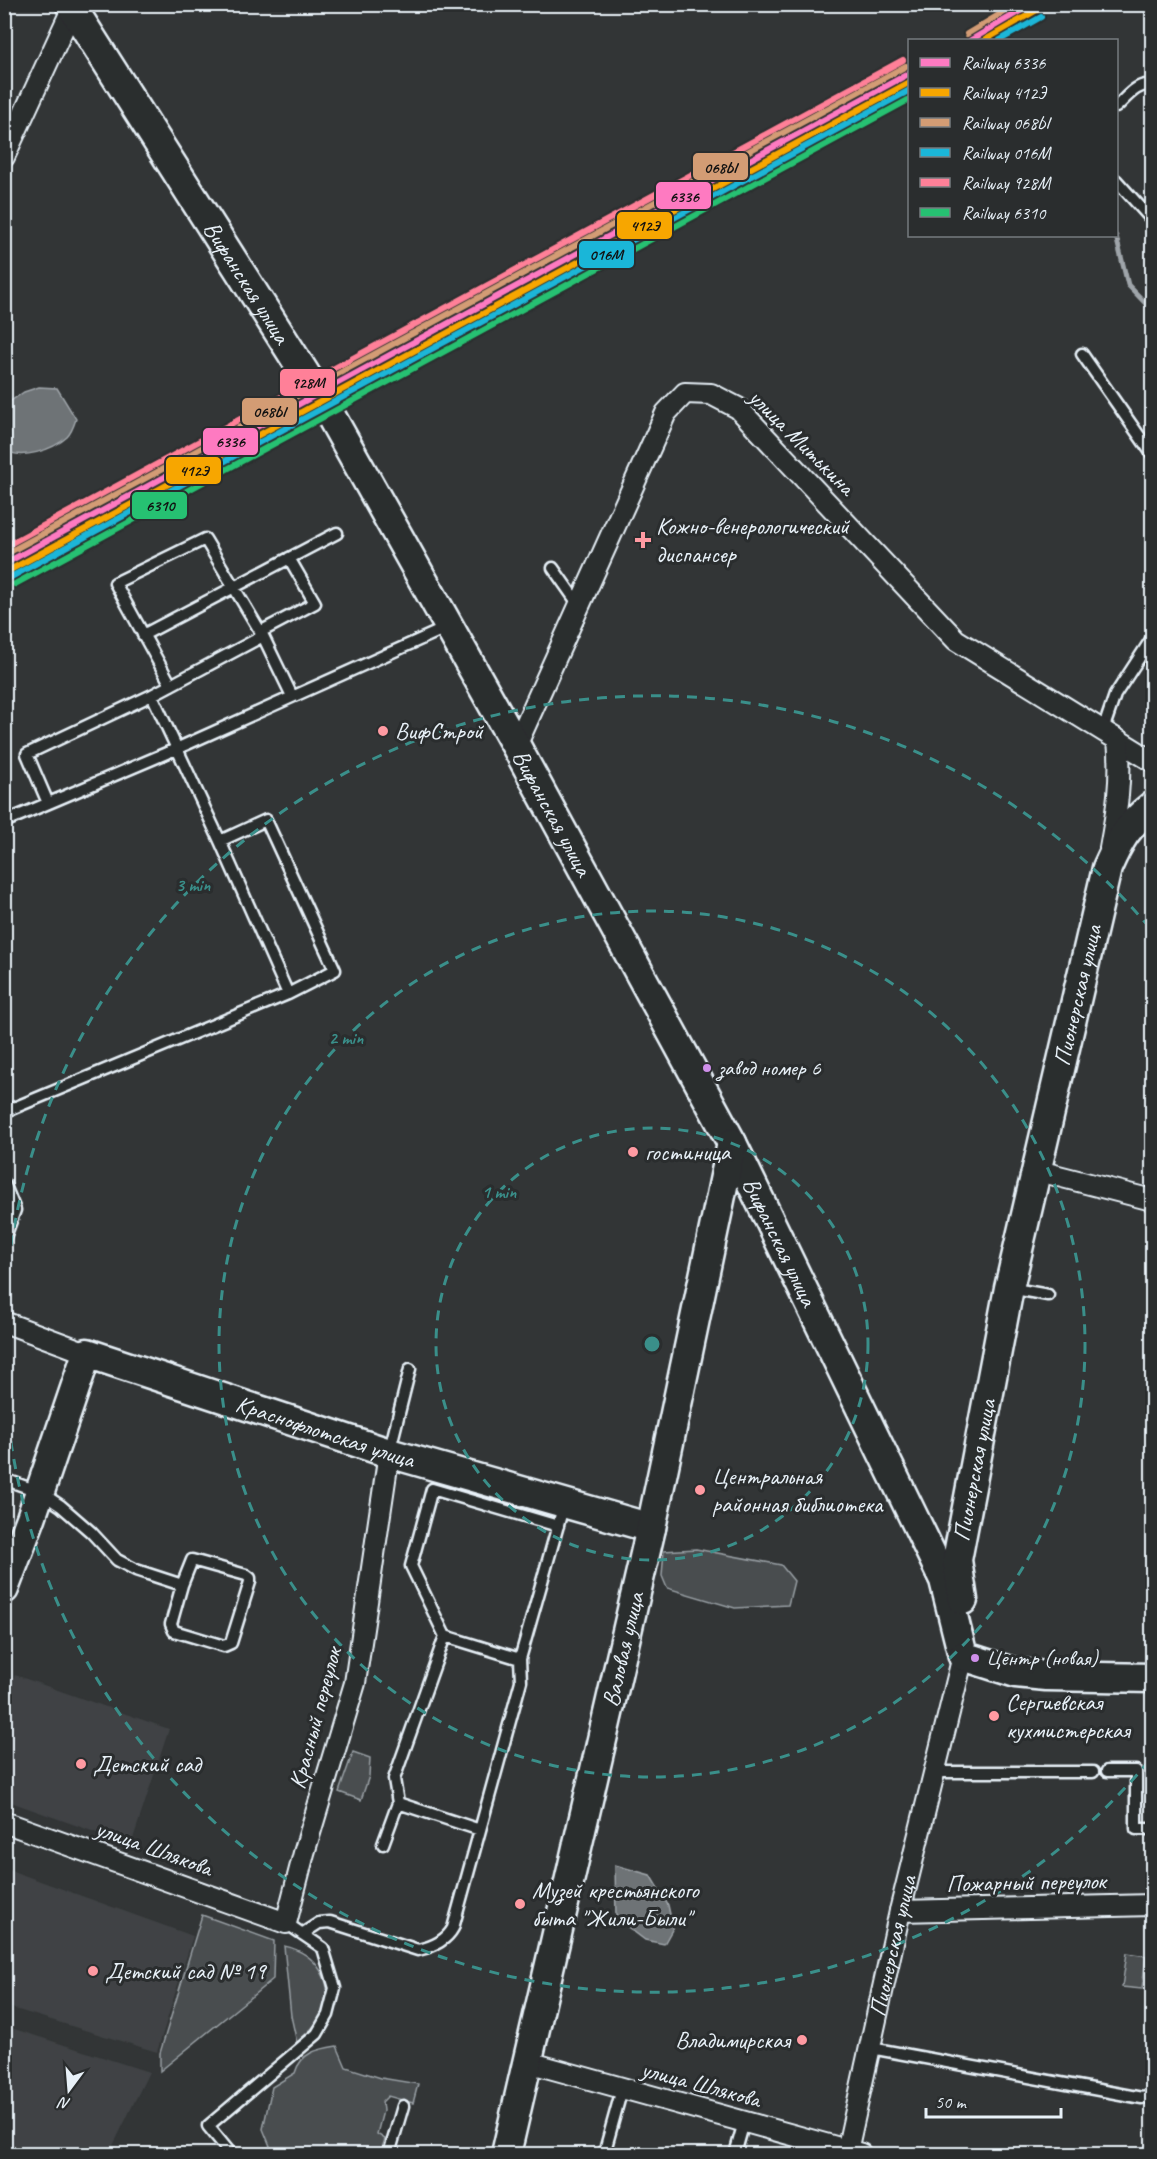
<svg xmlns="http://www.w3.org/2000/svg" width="1157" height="2159" font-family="Caveat,sans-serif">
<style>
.built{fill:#3f4244}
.green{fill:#494d4f;stroke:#989fa4;stroke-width:1.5}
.water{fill:#6e7376;stroke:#9fa5aa;stroke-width:1.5}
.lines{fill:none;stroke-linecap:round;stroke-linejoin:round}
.stream{stroke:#9fa5aa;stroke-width:5}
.lane-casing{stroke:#e8f1f8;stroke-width:15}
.street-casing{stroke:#e8f1f8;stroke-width:24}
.secondary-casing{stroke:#e8f1f8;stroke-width:33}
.lane{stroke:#2a2d2e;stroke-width:10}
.street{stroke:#2a2d2e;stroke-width:20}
.secondary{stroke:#2a2d2e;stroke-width:28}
.rail-1-casing{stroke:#2a2d2e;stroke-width:10}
.rail-2-casing{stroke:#2a2d2e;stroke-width:10}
.rail-3-casing{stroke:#2a2d2e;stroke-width:10}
.rail-4-casing{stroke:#2a2d2e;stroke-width:10}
.rail-5-casing{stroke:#2a2d2e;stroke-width:10}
.rail-6-casing{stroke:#2a2d2e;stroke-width:10}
.rail-1{stroke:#fe7ac1;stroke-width:6}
.rail-2{stroke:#f7a600;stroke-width:6}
.rail-3{stroke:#d39c74;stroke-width:6}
.rail-4{stroke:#1ab6d8;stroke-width:6}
.rail-5{stroke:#ff8098;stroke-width:6}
.rail-6{stroke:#26c172;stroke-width:6}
.ring{fill:none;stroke:#3a8f8a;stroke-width:3;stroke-dasharray:10 8}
.poi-dot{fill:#ff9aa2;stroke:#2a2d2e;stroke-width:2}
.bus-dot{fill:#ce8fe9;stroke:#2a2d2e;stroke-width:2}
.labels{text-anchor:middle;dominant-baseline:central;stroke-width:6;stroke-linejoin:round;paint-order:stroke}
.bus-label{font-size:22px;fill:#e8f1f8;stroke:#2a2d2e;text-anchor:start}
.street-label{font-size:24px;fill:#e8f1f8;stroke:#2a2d2e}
.poi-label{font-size:24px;fill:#e8f1f8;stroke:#2a2d2e;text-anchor:start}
.centre{fill:#3a8f8a;stroke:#2a2d2e;stroke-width:3}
.ring-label{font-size:18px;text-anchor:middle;font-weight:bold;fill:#3a8f8a;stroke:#2a2d2e;stroke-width:6;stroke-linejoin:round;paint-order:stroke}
.line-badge{stroke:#2a2d2e;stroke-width:2}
.pale-badge-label{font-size:16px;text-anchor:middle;font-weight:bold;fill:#111}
</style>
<rect width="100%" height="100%" fill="#323536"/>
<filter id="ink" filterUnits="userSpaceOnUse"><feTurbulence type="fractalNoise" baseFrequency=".0167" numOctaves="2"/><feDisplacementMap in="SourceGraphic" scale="12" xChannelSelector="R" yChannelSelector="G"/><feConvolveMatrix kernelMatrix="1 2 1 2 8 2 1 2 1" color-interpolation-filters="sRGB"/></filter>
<g filter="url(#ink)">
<path class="built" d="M15,1675L169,1729L131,1845L5,1800V1700Z
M4,1868L193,1936L157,2052L5,2006Z
M5,2026L149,2072L109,2154H5Z"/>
<path class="green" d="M696,1549L781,1565L794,1581L788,1605L735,1608L667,1588L662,1576L664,1551Z
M353,1752L370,1758L369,1776L361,1800L339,1792Z
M202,1915L274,1941L273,1979L160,2071V2053Z
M284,1946C316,1953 338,1983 322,2016C317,2025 304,2035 297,2043L291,2016Z
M1127,1953L1146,1956L1142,1989L1122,1987Z
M337,2046L346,2067L381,2078L418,2084L413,2103L388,2096L382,2102L383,2111L377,2134L385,2139L380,2154H261L270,2146L263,2129L272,2087L295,2073C301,2052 318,2049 337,2046Z"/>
<path class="water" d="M39,387L57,388L76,419C74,425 72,432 67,437C54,449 20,462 4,449L5,405L24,392Z
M615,1865L650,1875L668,1905L673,1928L664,1944L645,1940L616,1918Z"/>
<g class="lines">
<path class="stream" d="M1116,236L1128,285L1152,310"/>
<g class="lane-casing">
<path id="lane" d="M1116,107C1126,98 1138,81 1152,86
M1116,180L1152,220
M1082,354L1152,454
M553,568L579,605
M260,632L315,603L289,558
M143,635L337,533
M171,685L115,583L205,539L263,636
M1103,730L1115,695L1152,638
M48,803L27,754L152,695L263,636L292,696
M4,822L176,749L448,627
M220,841L266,820L335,970L288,994
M4,1112L288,994L220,841L152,695
M4,1183L15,1210L4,1240
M1009,1288L1048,1295
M389,1453L410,1369
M4,1479L40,1492L61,1506L91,1532L117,1560L136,1570L182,1585
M192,1560L246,1575L250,1578V1582L231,1643L224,1646L174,1631L171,1624L182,1585Z
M445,1636L411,1566L432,1489L558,1526
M1107,1771H1136V1829H1152
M934,1772H1093
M480,1830L521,1681L520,1659
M383,1844L398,1803
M302,1934L319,1923L330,1922L418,1950C432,1947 446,1941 453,1928L480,1830L398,1803L394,1779L445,1636L520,1659L564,1504
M871,2048L1142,2098L1152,2096
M231,2154L208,2126L317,2034L328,2015L335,1988L323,1948L286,1923
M389,2154L403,2106
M604,2154L622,2089
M735,2154L744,2122"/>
</g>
<g class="street-casing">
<g id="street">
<path d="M4,157L73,7"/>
<path d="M516,746L666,413L685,393L711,394L738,408L956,640L1152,761"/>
<path d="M1110,848C1117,811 1122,777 1118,740"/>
<path d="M1035,1170L1152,1200"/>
<path d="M4,1322L87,1353"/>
<path d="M4,1822L286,1923L304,1853L355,1683L389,1453"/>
<path d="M900,1911L1152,1905"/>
<path d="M528,2062L861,2154"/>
<path id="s1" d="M847,2151L900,1911L963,1656"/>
</g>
</g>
<g class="secondary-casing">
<g id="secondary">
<path id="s2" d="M70,4L323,402L516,746L732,1143L944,1580L963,1656"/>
<path id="s3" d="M4,1589L31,1518L87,1353L389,1453L651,1528"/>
<path id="s4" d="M963,1600L957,1560L1009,1288L1107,868C1120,839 1127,826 1152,806"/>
<path d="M963,1656L1016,1673L1046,1676L1152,1678"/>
<path id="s5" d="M506,2154L651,1528L732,1143"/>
</g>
</g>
<use href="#lane" class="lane"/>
<use href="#street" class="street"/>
<use href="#secondary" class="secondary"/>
<g class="rail-1-casing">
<path id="rail-1" d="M971,40L1032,4
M4,564L910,73"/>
</g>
<g class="rail-2-casing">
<path id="rail-2" d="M985,40L1037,10
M8,571L910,82"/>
</g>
<g class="rail-3-casing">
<path id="rail-3" d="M967,34L1017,4
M4,555L906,66"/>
</g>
<g class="rail-4-casing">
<path id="rail-4" d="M1000,40L1041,17
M11,577L910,90"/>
</g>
<g class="rail-5-casing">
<path id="rail-5" d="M4,547L903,60"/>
</g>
<g class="rail-6-casing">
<path id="rail-6" d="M15,584L910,99"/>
</g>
<use href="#rail-1" class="rail-1"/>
<use href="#rail-2" class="rail-2"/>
<use href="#rail-3" class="rail-3"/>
<use href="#rail-4" class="rail-4"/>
<use href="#rail-5" class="rail-5"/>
<use href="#rail-6" class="rail-6"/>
</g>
</g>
<g class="ring">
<circle cx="652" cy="1344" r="216"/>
<circle cx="652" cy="1344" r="433"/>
<path d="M1149 1761A649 649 0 0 1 5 1389M5 1299A649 649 0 0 1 1149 927"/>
</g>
<g class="poi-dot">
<path d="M640 531h6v6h6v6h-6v6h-6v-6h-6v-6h6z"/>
<circle cx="383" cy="731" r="6"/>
<circle cx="633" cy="1152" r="6"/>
<circle cx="700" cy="1490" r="6"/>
<circle cx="994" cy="1716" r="6"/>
<circle cx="81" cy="1764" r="6"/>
<circle cx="520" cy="1904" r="6"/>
<circle cx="93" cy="1971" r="6"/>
<circle cx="802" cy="2040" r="6"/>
</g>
<g class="bus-dot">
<circle cx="707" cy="1068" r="5"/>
<circle cx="975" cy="1658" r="5"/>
</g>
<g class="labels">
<g class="bus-label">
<text x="718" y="1068">завод номер 6</text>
<text x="986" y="1658">Центр (новая)</text>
</g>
<g class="street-label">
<text stroke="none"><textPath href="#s2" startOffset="330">Вифанская улица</textPath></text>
<text transform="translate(802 442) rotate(45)">улица Митькина</text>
<text stroke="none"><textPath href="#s2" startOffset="942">Вифанская улица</textPath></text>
<text stroke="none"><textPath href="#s4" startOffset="618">Пионерская улица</textPath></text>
<text stroke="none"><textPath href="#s2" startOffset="1428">Вифанская улица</textPath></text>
<text stroke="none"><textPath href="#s3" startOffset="501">Краснофлотская улица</textPath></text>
<text stroke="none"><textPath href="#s4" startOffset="132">Пионерская улица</textPath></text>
<text stroke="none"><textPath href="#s5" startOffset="518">Валовая улица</textPath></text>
<text transform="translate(315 1718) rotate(-75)">Красный переулок</text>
<text transform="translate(154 1848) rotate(20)">улица Шлякова</text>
<text transform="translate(1026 1882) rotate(-1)">Пожарный переулок</text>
<text stroke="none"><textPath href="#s1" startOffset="210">Пионерская улица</textPath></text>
<text transform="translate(701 2084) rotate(15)">улица Шлякова</text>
</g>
<g class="poi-label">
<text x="656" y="526">Кожно-венерологический<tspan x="656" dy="28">диспансер</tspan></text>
<text x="395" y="731">ВифСтрой</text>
<text x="645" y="1152">гостиница</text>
<text x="712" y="1476">Центральная<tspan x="712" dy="28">районная библиотека</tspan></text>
<text x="1006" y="1702">Сергиевская<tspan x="1006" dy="28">кухмистерская</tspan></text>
<text x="93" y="1764">Детский сад</text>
<text x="532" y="1890">Музей крестьянского<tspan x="532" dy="28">быта "Жили-Были"</tspan></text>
<text x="105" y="1971">Детский сад № 19</text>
<text x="790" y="2040" text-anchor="end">Владимирская</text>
</g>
</g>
<circle cx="652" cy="1344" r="9" class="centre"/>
<g class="ring-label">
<text x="193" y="891">3 min</text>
<text x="346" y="1044">2 min</text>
<text x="499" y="1198">1 min</text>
</g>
<g class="line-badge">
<rect x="692" y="152" width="57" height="29" rx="6" fill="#d39c74"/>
<rect x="655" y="181" width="57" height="29" rx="6" fill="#fe7ac1"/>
<rect x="616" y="211" width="57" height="29" rx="6" fill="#f7a600"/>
<rect x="578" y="240" width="57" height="29" rx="6" fill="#1ab6d8"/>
<rect x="279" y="368" width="57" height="29" rx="6" fill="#ff8098"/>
<rect x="241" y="397" width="57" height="29" rx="6" fill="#d39c74"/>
<rect x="202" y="427" width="57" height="29" rx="6" fill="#fe7ac1"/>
<rect x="165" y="456" width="57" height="29" rx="6" fill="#f7a600"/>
<rect x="131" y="491" width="57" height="29" rx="6" fill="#26c172"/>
</g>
<g class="pale-badge-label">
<text x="720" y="173">068Ы</text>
<text x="684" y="202">6336</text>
<text x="645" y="231">412Э</text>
<text x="606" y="260">016М</text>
<text x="308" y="388">928М</text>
<text x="269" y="417">068Ы</text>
<text x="230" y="447">6336</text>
<text x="194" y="476">412Э</text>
<text x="160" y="511">6310</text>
</g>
<rect width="1157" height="2159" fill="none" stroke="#2a2d2e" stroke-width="24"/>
<rect x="12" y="12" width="1133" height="2135" fill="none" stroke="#e8f1f8" stroke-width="2" filter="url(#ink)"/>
<rect x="908" y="39" width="210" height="198" fill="#2a2d2e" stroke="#767b7f" stroke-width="1.5"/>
<rect x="920" y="58" width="30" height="9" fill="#fe7ac1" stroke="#767b7f" stroke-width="1.5"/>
<text x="962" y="69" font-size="18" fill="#e8f1f8">Railway 6336</text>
<rect x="920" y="88" width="30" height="9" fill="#f7a600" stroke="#767b7f" stroke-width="1.5"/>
<text x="962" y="99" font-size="18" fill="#e8f1f8">Railway 412Э</text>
<rect x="920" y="118" width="30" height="9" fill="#d39c74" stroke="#767b7f" stroke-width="1.5"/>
<text x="962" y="129" font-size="18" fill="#e8f1f8">Railway 068Ы</text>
<rect x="920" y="148" width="30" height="9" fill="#1ab6d8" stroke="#767b7f" stroke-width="1.5"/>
<text x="962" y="159" font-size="18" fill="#e8f1f8">Railway 016М</text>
<rect x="920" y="178" width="30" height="9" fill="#ff8098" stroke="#767b7f" stroke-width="1.5"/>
<text x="962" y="189" font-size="18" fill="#e8f1f8">Railway 928М</text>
<rect x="920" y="208" width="30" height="9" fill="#26c172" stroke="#767b7f" stroke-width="1.5"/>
<text x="962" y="219" font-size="18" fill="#e8f1f8">Railway 6310</text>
<g transform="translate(69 2090) rotate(196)" stroke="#2a2d2e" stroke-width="4.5" paint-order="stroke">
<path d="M0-4.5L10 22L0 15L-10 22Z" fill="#e8f1f8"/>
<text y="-9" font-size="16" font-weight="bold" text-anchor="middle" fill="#e8f1f8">N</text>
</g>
<path d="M926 2108v9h135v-9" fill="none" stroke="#e8f1f8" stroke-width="3"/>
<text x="935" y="2108" font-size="18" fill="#e8f1f8" stroke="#2a2d2e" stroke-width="4.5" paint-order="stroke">50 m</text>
</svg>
